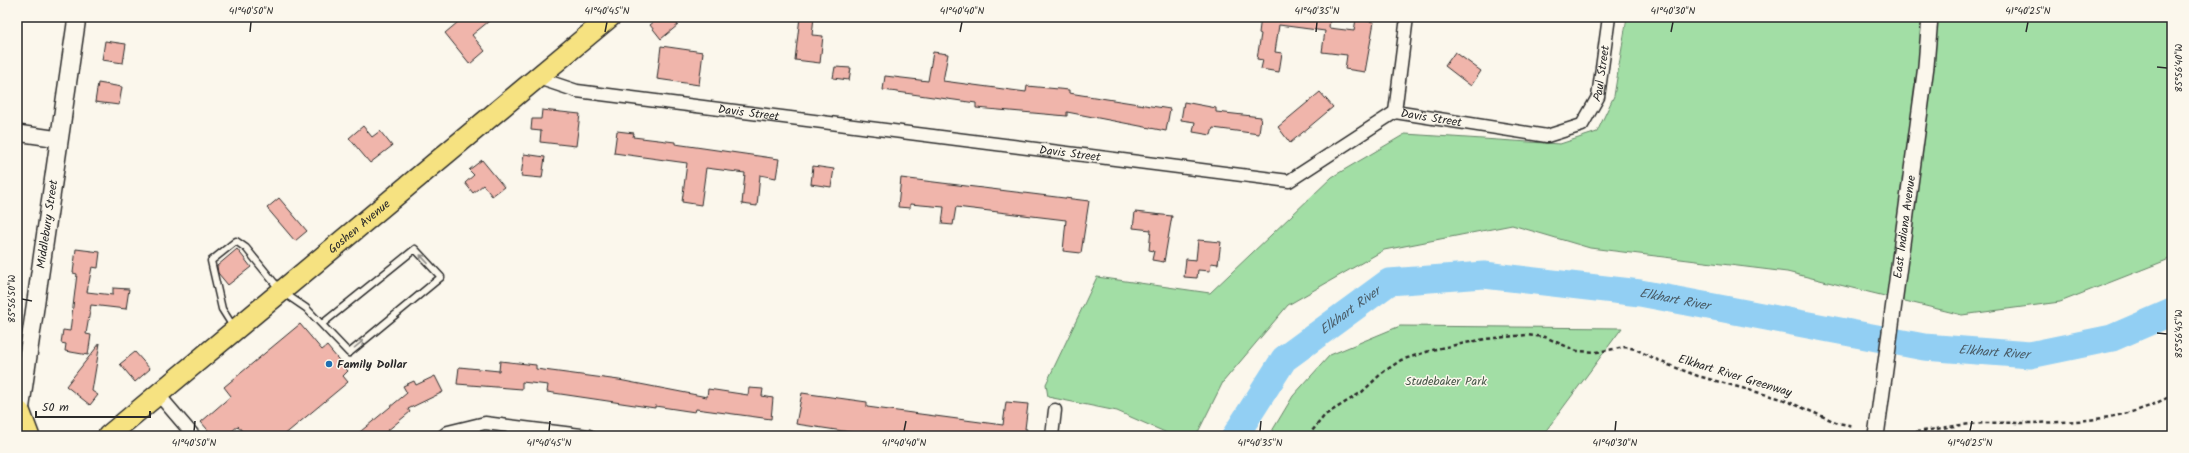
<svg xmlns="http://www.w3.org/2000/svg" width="2189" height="453" font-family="Kalam,sans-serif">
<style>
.green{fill:#a2dea5;stroke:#668468}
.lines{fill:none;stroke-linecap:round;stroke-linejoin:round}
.river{stroke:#92cff3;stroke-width:27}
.building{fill:#f0b5ab;stroke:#2b2b2b}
.service-casing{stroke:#2b2b2b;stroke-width:9}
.minor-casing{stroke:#2b2b2b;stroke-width:15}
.tertiary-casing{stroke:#2b2b2b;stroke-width:18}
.secondary-casing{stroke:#2b2b2b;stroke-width:20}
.primary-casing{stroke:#2b2b2b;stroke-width:23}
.path{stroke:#2b2b2b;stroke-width:2.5;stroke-dasharray:4 3;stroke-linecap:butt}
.service{stroke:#fbf7ec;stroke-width:6}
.minor{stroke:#fbf7ec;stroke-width:12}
.tertiary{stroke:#fbf7ec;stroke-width:15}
.secondary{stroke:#fbf7ec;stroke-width:17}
.primary{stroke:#f6e281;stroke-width:20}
.oneway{stroke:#93918c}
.ticks{fill:none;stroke:#2b2b2b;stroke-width:1.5}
.poi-dot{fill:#1f6fb2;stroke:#fbf7ec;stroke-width:1.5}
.labels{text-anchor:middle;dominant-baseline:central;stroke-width:3;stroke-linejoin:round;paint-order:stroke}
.street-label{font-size:12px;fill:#2b2b2b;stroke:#fbf7ec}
.poi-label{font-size:12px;font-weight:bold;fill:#2b2b2b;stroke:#fbf7ec;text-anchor:start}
.park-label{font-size:12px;fill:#49584a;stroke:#fbf7ec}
.water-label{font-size:13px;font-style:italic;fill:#4a5c67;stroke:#fbf7ec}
.neatline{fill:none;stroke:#2b2b2b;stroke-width:1.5}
.ticks-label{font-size:10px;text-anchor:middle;fill:#2b2b2b}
</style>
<rect width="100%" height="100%" fill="#fbf7ec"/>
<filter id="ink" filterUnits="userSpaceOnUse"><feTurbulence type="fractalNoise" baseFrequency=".025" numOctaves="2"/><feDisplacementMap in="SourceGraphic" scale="8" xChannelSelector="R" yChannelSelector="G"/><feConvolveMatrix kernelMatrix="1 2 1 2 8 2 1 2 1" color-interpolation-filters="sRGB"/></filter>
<g filter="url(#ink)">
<path class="green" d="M1627,17H2172V258L2060,302L1962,315L1787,272L1590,248L1512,225L1384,250L1288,305L1223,382L1196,436H1174L1117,411L1048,397L1046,384L1097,277L1210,293L1332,177L1405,134L1560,144L1597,132L1614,96Z
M1400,326L1622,328L1542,436H1269L1293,396L1330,355Z"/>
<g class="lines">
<path class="river" id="s1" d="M1235,436L1284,359L1389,282L1484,275L1640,293L1924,347L2030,355L2112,338L2172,312"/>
</g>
<path class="building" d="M464,17H494L472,35L485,51L470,64L445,33Z
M660,17H671L678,25L661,39L650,25Z
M800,17H814L812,35L823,36L820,63L795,60Z
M1261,17H1330L1329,28L1354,31L1356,19L1374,22L1365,72L1345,69L1347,55L1322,52L1325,31L1279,25L1275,52L1282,53L1279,72L1261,69L1263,60L1257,59L1261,34L1259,33Z
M105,41L126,44L123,63L102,60Z
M661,46L703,52L699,85L657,79Z
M933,52L948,54L943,81L1026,92L1027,86L1069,90V93L1170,109L1166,131L1067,112V116L976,108V103L883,90L885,76L928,81Z
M1455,52L1481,71L1471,86L1445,66Z
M835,67L851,68L849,80L833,78Z
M98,83L122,87L119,105L95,102Z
M1320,92L1333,107L1290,143L1278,127Z
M1184,102L1216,108V112L1261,117L1259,134L1213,128L1211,135L1193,132L1195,122L1181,120Z
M542,110L580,114L576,146L540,142L541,131L531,130L532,119H541Z
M363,126L372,137L380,131L392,146L370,163L349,138Z
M617,131L634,133L633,137L675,142V144L779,159L776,178L760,175L757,206L742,204L745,173L706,168L701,205L682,202L687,163L614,153Z
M524,154L545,157L542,178L521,176Z
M482,160L504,187L492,196L483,185L473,193L465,183L474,175L469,170Z
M813,166L834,169L831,187L811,184Z
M901,178L1089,201L1081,253L1063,251L1066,220L956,207L953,225L942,224L944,207L910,204V208L898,207Z
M279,198L307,231L295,241L267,208Z
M1135,212L1172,216L1164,262L1152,260L1154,251L1149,250L1151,230L1133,228Z
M1198,240L1221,242L1218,264L1211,263L1210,271L1198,270L1197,278L1184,277L1186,259L1196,260Z
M76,249L100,252L98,268L92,267L87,292L113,295V288L129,289L126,309L91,305L86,334L91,335L88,355L65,351L66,344L61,343L63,330L70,331L77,274L73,273Z
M237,249L251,267L228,285L218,273L217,266Z
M300,324L322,350L327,346L348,371L343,376L348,382L283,436H246L238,426L226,436H213L201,422L231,396L224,387Z
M100,343L92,391L98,395L90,405L66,386Z
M135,352L150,369L135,382L120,364Z
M500,361L536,365V369L619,380L707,397L708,389L748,395L749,388L763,389L762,396L773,398L771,419L696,409L695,412L655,406V408L547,392L548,385L522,382V389L457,384L459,367L499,371Z
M435,376L443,392L408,409L410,412L381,436H355L407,393L403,386L414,381L416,385Z
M802,393L867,402V407L1003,425L1006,402L1028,404L1025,429H1027L1026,436H897L863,432V434L796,424Z"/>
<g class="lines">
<g class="service-casing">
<path id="service" d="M234,328L222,309L211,261L236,241L246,248L281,291L306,308L349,353L441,277L415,249L322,324"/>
</g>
<g class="minor-casing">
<g id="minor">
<path id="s2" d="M538,78L577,91L1289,181L1395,112L1547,136L1582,125L1598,97L1609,17"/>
<path d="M1395,112L1407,17"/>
<path d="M158,394L194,436"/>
<path d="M443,436L448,432L485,423L589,436"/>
<path d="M1052,436L1055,410"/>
</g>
</g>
<g class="tertiary-casing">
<g id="tertiary">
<path d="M17,133L59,139"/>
<path id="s3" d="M1876,436L1926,66L1930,17"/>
</g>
</g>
<g class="secondary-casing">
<g id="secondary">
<path id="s4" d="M18,425L77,17"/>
</g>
</g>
<g class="primary-casing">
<g id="primary">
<path d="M20,412L29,436"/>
<path id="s5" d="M108,436L610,17"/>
</g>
</g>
<path class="path" d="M1902,433C1926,432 1948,426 1971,424C1991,422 2010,423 2030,423C2077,422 2130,420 2172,395
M1308,436L1325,415L1362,392L1382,373L1401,360L1436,349L1485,339L1526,335L1545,337L1577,351L1597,352L1625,347L1635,349L1666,364L1698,376L1782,399L1838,423L1854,426"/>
<use href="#service" class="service"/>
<use href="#minor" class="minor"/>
<use href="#tertiary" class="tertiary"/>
<use href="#secondary" class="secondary"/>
<use href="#primary" class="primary"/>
</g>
<defs><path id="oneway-shaft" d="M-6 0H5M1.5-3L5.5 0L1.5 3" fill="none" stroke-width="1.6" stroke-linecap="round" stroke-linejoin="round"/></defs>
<g class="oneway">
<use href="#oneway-shaft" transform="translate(424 259) rotate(-133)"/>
<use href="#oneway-shaft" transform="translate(359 344) rotate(-39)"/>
</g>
</g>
<path class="ticks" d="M250,32L251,22M605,32L607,22M960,32L962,22M1316,32L1317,22M1671,32L1673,22M2026,32L2028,22M2157,67L2167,68M22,299L32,301M2157,333L2167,334M194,431L195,421M549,431L550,421M904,431L906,421M1260,431L1261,421M1615,431L1616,421M1970,431L1972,421"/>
<circle class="poi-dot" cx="329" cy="364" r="4"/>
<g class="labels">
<g class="street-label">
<text stroke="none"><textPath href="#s2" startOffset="1132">Paul Street</textPath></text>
<text stroke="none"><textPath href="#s2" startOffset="214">Davis Street</textPath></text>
<text stroke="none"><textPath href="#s2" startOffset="922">Davis Street</textPath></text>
<text stroke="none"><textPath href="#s2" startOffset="538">Davis Street</textPath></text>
<text stroke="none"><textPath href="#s4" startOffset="203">Middlebury Street</textPath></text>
<text stroke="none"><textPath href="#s5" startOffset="327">Goshen Avenue</textPath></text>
<text stroke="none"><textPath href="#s3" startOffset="211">East Indiana Avenue</textPath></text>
<text transform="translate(1735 376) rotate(17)">Elkhart River Greenway</text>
</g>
<g class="poi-label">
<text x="337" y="364">Family Dollar</text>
</g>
<g class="park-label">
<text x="1446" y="381">Studebaker Park</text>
</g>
<g class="water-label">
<text stroke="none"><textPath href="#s1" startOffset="509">Elkhart River</textPath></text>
<text stroke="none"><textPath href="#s1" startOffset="173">Elkhart River</textPath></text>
<text stroke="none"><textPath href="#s1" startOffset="833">Elkhart River</textPath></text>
</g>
</g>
<rect width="2189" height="453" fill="none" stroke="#fbf7ec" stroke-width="44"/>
<path d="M36 411v6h114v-6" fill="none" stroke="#2b2b2b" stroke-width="2"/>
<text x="42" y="411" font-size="12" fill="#2b2b2b" stroke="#fbf7ec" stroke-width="3" paint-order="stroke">50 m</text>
<rect x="22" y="22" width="2145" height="409" class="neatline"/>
<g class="ticks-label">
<text x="251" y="14">41°40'50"N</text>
<text x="607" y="14">41°40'45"N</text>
<text x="962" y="14">41°40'40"N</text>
<text x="1317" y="14">41°40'35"N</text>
<text x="1673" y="14">41°40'30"N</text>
<text x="2028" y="14">41°40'25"N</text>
<text transform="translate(2178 68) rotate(-90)" y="4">85°56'40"W</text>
<text transform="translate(11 299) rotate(-90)" y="4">85°56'50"W</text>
<text transform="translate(2178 334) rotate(-90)" y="4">85°56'45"W</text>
<text x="194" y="446">41°40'50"N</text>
<text x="549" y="446">41°40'45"N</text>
<text x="904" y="446">41°40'40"N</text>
<text x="1260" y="446">41°40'35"N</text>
<text x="1615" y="446">41°40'30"N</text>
<text x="1970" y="446">41°40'25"N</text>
</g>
</svg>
